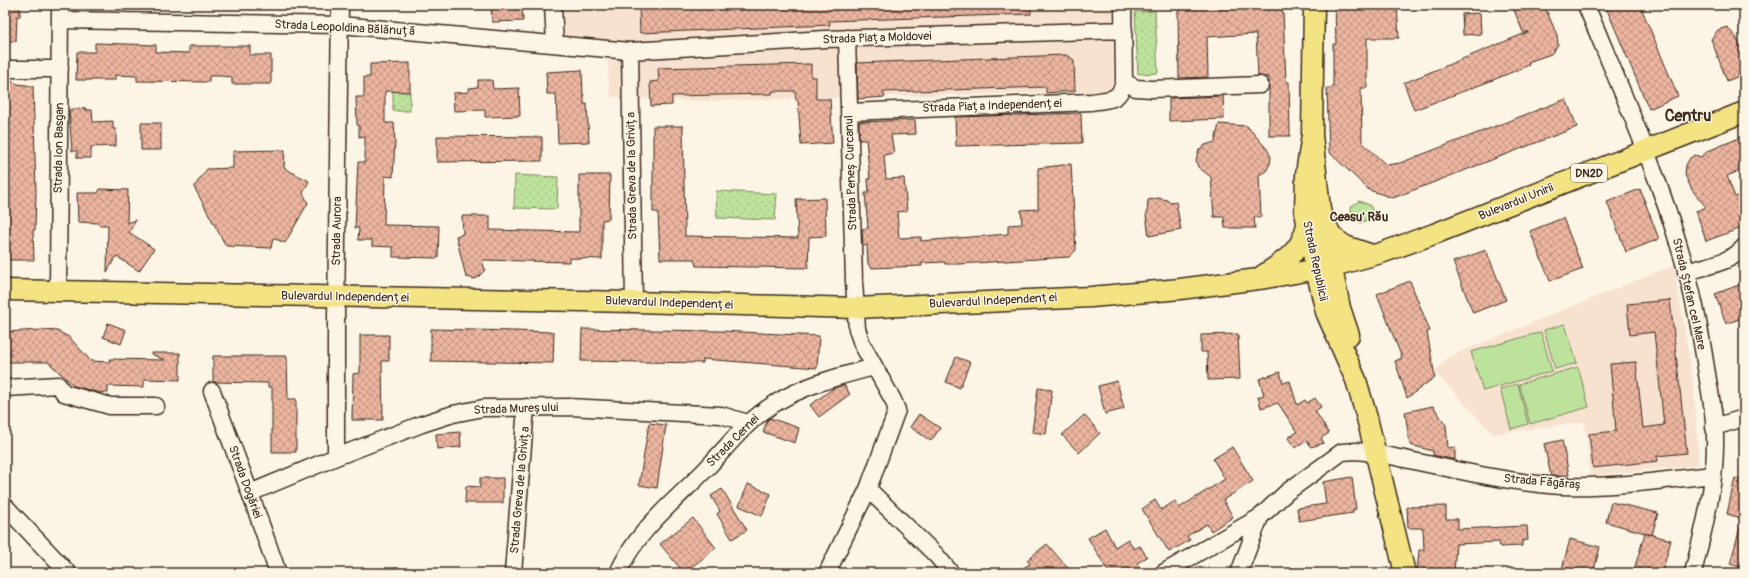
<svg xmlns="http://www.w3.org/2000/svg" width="1749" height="578" font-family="Pangolin,sans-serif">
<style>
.built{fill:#f7e2d0}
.grass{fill:#bce29c;stroke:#7c865d}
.park{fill:url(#park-dots);stroke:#7c865d}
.building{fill:url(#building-cross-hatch);stroke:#3b2a1e}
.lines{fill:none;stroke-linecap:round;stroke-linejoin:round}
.minor-casing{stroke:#3b2a1e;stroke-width:19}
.major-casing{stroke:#3b2a1e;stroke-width:23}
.minor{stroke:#fcf5e5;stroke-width:16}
.major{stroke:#f4e382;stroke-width:20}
.labels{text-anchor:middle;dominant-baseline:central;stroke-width:3;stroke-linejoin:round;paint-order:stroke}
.shield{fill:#fcf5e5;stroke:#75675a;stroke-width:1}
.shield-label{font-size:11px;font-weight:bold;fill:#3b2a1e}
.street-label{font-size:12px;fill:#3b2a1e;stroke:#fcf5e5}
.neighbourhood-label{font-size:13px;font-weight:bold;fill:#3b2a1e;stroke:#fcf5e5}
.district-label{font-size:16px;font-weight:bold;fill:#3b2a1e;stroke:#fcf5e5}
</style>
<defs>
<pattern id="park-dots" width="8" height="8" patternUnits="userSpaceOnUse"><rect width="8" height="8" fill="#bce29c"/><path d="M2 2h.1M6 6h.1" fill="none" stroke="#a2c286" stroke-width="1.8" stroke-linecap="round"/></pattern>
<pattern id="building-cross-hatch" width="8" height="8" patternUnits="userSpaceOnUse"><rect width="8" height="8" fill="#ecb5a0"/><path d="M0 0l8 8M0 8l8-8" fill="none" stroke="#c09382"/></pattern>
</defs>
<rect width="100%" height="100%" fill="#fcf5e5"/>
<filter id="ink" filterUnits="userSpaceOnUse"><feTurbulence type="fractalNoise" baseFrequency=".025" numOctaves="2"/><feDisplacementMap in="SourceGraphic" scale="8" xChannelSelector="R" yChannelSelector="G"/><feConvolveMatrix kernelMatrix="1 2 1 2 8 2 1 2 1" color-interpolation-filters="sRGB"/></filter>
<g filter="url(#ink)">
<path class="built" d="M563,5H1113V91L704,101L610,97L606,41L565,37Z
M1674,265L1694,388L1699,465L1590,476L1585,422L1493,434L1435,372L1448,357Z"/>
<path class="grass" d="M1359,201L1370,205L1373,212L1370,219L1360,223L1361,216L1359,215L1351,217V207Z
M1565,324L1577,363L1555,369L1544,330Z
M1541,332L1552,371L1483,391L1471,352Z
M1578,367L1589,407L1530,424L1519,384Z
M1518,384L1528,424L1511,429L1500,389Z"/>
<path class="park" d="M1155,11L1158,73L1138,74L1135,12Z
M393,91L410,92V111H393Z
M515,175L558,177L557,209L514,208Z
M716,191L777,194L775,220L717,218Z"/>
<path class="building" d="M5,5H20V16H17L16,41H5Z
M491,5H522L523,21L492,22Z
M639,5H1031V14L829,21L830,25L640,33Z
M1276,5L1283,12L1286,82H1289L1290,136H1269V77L1258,76L1256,34L1207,37L1208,77L1179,78L1178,11L1188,7Z
M1335,5H1397L1399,38H1367V88H1361L1362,142L1386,165L1400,163L1566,99L1577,127L1393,198L1369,190L1329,152L1327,88H1333V44H1336Z
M1512,5H1544L1557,35L1558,45L1551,54L1528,62L1529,65L1493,80L1414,110L1404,83L1528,32H1523Z
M1605,5H1640L1678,96L1649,109Z
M1480,13L1481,34L1463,35L1462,14Z
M1727,27L1736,37L1744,55V74L1727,81L1711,39L1718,30Z
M95,43L156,45V52L189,53V46H250V55H271V84H232V77L220,76H209V82L137,81V76L115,75V80H76L77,52H95Z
M1066,55L1074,60L1075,91L1046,93V87L883,92L885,97L858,99L857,63Z
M410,63V92L385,91V123H394L395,142L393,177L385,176L384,225L439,226L438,258L393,257V247L372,246V240H358L359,228H355L358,162H365V136L359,137V125H357L356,97H364V77H370V64Z
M811,64V77H816V99H830L833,143L801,145L798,100H796L795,91H773L772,94L672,96V105L651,106L650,82L659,81L658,68Z
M582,70L583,95H584V104H587L589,142L558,143L556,94H547L546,72Z
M478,80H492L493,89L519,88L520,116L485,117V110L454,111L453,93L469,92V88L478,87Z
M5,81H11L18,84L33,86L36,192L35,230H33L34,260H5V234H7L5,205Z
M1223,96L1224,119L1169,121V98Z
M86,108L85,110H92L93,122L113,121V129H116V146L91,147V158H77V151H72L69,110Z
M1081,113L1082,143L956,146L955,117Z
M915,120L916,134L891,135L894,153L884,155L886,179L904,178L907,211L897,212L899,238L921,237V241L1008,234V225L1022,224L1021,210L1038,209V168L1071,164L1076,250L1069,257L959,264H945V262L922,263V266L872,268L868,264L867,245L863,246L862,229L868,228L865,193H869L868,179H870L866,140H859V122Z
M141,123H161V150H141Z
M1219,124L1247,126L1267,149L1271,157L1270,164L1266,171L1259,175L1261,217H1254L1255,228H1225L1224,217H1214L1211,177L1198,167L1196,160L1199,150L1205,145L1215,142Z
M653,126H683L685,236L798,238L796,199L825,198L826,236L809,237L808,268L696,266L694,259H660L658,212H653Z
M437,136L542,137V161L437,162Z
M1744,136V169L1727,176L1735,197L1741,195L1744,202V227L1706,241L1696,211L1706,207L1692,190L1685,175L1686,165L1690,158L1695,155L1701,157L1708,151Z
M285,150L284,168L309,181L303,193L308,203L285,243L273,238L271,248L226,246L194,187L207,169L233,168V151Z
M579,175H610L609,219L602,220V259L569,258V262L482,260L485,270L476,279L466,277L456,236L463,234L462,216H490V230L579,232Z
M100,189L128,190L127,223L136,220L129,232L154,249L139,271L116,256L107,272L108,225H99L98,223L78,222L77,193H98Z
M1640,189L1659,239L1626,252L1607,202Z
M1158,198L1167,200L1170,203L1176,202L1181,230L1149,236L1146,215L1147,214L1148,200Z
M1563,218L1583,269L1550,281L1530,231Z
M1486,250L1506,300L1473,313L1453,262Z
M1410,281L1430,331L1427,332L1435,377L1407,398L1395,361L1402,358L1377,294Z
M1744,283V317L1726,324L1715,294Z
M1670,300L1687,453L1657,456L1658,461L1593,468L1589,434L1616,431L1610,364L1636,362L1643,428L1664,425L1654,332L1630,335L1627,304Z
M108,323L126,330L121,344L103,337Z
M431,329L554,332L553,363L431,361Z
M582,329L722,331L819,336L817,368L703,359V363L581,361Z
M42,330L57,331L69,337L91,361L110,362L109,359L165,360L151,354V353H180V380L144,379V387L108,386V393L96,392L74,386L48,362H5V332Z
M1238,334L1240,379L1208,380L1207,352H1201V335Z
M360,335H389V361H382L383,420H352L353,374L360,373Z
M213,356H287L288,399H296V452H272V387H268V383L213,382Z
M956,357L970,362L960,388L946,382Z
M1280,372L1283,383L1290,381L1297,405L1305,400L1307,403L1315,398L1321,407L1315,411L1329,433L1321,438L1324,443L1311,447L1307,441L1295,448L1288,438L1297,432L1278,403L1261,408L1258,397L1264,395L1259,379Z
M1117,381L1124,409L1105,414L1098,386Z
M844,385L850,394L819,417L810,405L834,388Z
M1038,388L1052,390L1046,434L1032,432Z
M1433,406L1446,425L1448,448L1455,447V460L1433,455V451L1410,445L1405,412Z
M919,414L940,428L931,441L910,427Z
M1084,415L1100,433L1079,453L1062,435Z
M770,418L799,428L795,443L763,432L767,421Z
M649,423L666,425L657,488L639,485Z
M460,432L461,447L437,449L436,434Z
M1562,440L1569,475L1560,476H1551L1544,444Z
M1232,447L1253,481L1223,500L1233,517L1211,531L1207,524L1187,536L1190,540L1169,552L1142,509L1155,500L1161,510L1175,501L1179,508L1225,479L1213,459Z
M1352,477L1356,509L1353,510V513L1299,521L1297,508L1326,504L1323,482Z
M480,478H503V503H465L466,486L480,487Z
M1735,478L1744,480V519L1727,514Z
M748,484L771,494L762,516L739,506Z
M722,489L747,530L732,539L717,514L720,511L711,496Z
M1611,502L1658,513L1652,535L1606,522Z
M1446,506V519H1458V529L1527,526L1528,540L1522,541V546L1500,547L1499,542L1456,544L1454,573H1417L1419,550H1424L1423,528H1408L1407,507Z
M693,518L716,548L684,573L660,544Z
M1741,524L1744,525V568L1730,564Z
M1105,528L1115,547L1128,539L1134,549L1140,546L1147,557L1137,563L1143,573H1109L1088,538Z
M1645,533L1671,540L1662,573H1633Z
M1570,539L1600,547L1593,573H1561Z
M1047,544L1072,573H1014L1030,564L1027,560Z"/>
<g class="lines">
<g class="minor-casing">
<path id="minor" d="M553,5L555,44
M1586,5C1622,92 1661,179 1686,270C1695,302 1701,335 1706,368C1710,393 1716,420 1715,445C1715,489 1703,531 1693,573
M60,20L340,25L630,51L825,39L1124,30
M630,51L634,302
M5,69H60
M1124,82L1136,88L1152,89L1260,85
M849,112L1091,102C1109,99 1119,102 1124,82L1123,5
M1686,272C1705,266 1731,263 1744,247
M58,291L60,5
M5,388L58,385L64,393L110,406H156
M212,391L250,493L278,573
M1714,427L1744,418
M336,457V318L340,5
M868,489L936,555L951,573
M250,493L336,457L422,424L453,414L483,408L569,407L721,415L748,423
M5,506L68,573
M513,573L526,407
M618,573C636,531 674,502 706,469C728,446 746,421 774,404C804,385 840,376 874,367
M827,573L868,489L897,410L893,400L862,344L857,329L854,281L847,38
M1163,573L1260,517L1287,492L1342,452L1356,451L1375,453C1437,465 1499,482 1561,486C1612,488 1663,480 1713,475
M1239,573L1260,517"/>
</g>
<g class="major-casing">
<path id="major" d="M1314,5L1312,135L1320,209L1340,308L1349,335
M1312,135L1306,174L1305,212L1316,269L1326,312L1356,380L1367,418L1405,573
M1325,222L1331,236L1345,246L1372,255
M1262,276C1284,261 1302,252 1307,224
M5,290L634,302L856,308L1091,297L1180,289L1266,278L1330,267L1381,253L1434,234L1744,112"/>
</g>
<use href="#minor" class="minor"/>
<use href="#major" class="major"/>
</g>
</g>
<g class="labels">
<rect class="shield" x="1571" y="164" width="36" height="18" rx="3"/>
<g class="shield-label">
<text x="1589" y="173">DN2D</text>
</g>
<g class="street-label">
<text transform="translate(345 28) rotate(3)">Strada Leopoldina Bălănuță</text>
<text transform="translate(877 38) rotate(-2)">Strada Piața Moldovei</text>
<text transform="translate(992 106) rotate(-2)">Strada Piața Independenței</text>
<text transform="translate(59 148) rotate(-89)">Strada Ion Basgan</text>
<text transform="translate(851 173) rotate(-92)">Strada Peneș Curcanul</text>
<text transform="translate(632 176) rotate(-91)">Strada Greva de la Grivița</text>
<text transform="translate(1516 202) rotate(-22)">Bulevardul Unirii</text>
<text transform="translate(337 231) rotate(-89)">Strada Aurora</text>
<text transform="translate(1315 261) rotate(78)">Strada Republicii</text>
<text transform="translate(1689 294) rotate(77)">Strada Ștefan cel Mare</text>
<text transform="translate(345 297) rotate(1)">Bulevardul Independenței</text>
<text transform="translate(993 301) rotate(-3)">Bulevardul Independenței</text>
<text transform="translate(669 303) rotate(2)">Bulevardul Independenței</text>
<text transform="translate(516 409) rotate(-2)">Strada Mureșului</text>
<text transform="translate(733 441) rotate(-45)">Strada Cernei</text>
<text transform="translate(245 482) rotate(70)">Strada Dogăriei</text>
<text transform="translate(1543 482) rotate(5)">Strada Făgăraș</text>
<text transform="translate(520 490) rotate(-85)">Strada Greva de la Grivița</text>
</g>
<g class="neighbourhood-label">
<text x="1359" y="217">Ceasu' Rău</text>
</g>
<g class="district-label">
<text x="1688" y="116">Centru</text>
</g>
</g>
<rect width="1749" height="578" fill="none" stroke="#fcf5e5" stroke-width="20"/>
<rect x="10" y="10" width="1729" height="558" fill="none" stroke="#3b2a1e" stroke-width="1.5" filter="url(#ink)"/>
</svg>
